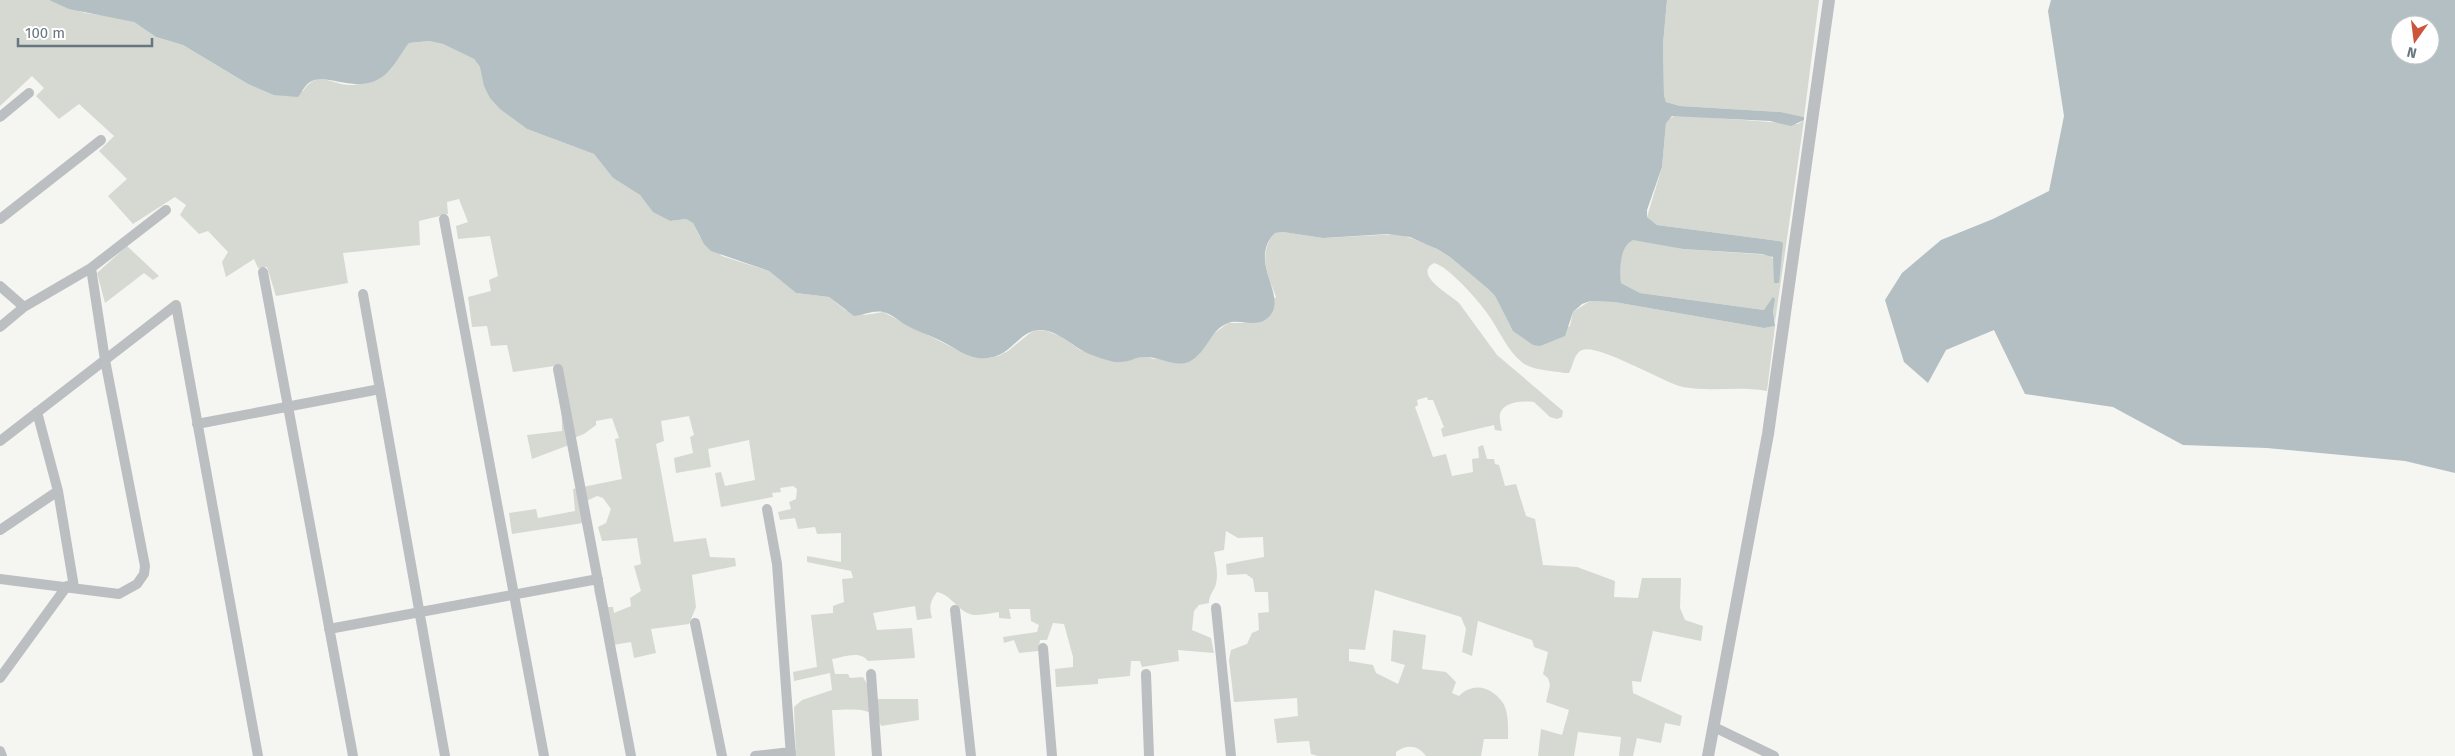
<svg xmlns="http://www.w3.org/2000/svg" width="2455" height="756" font-family="'Fira Sans',sans-serif">
<style>
.green{fill:#d5d9d2}
.water{fill:#b3bfc2;fill-rule:evenodd}
.lines{fill:none;stroke-linecap:round;stroke-linejoin:round}
.minor{stroke:#bbbfc2;stroke-width:10}
.tertiary{stroke:#bbbfc2;stroke-width:12}
</style>
<rect width="100%" height="100%" fill="#f5f5f2"/>
<path class="green" d="M0,0H49L85,13L124,18L134,22L156,37L183,45L248,84L261,89L303,91C318,68 333,86 352,85C361,85 375,80 382,76C395,70 400,53 409,43L429,41L443,44L474,59L480,67L501,110L527,129L594,154L613,178L640,195L654,212L670,221L686,219L693,223L700,237L722,256L769,271L796,293L829,297L845,310L865,315L883,312L967,355L990,358L998,356L1008,351L1030,333L1036,330L1047,331L1062,337L1080,350L1110,360L1121,362L1145,356L1154,359L1203,348L1212,335L1228,323H1243L1276,297C1268,276 1257,252 1275,233L1283,232L1323,238L1399,234L1428,244L1450,257L1487,288L1495,296L1510,325L1533,345L1570,326L1573,312L1590,301L1614,302L1764,328L1775,326L1767,391C1739,386 1710,392 1683,387C1663,382 1597,343 1582,350C1574,353 1573,366 1569,373H1564C1551,370 1534,371 1523,363C1507,351 1499,329 1487,313C1478,300 1448,266 1434,263C1412,275 1452,296 1459,303L1497,355L1563,411L1562,417L1557,419L1550,417L1534,402C1524,401 1504,401 1500,414C1499,419 1501,426 1502,431L1495,430L1494,425L1443,437L1441,429L1444,427L1433,400H1428L1427,397L1417,400L1418,405L1415,407L1433,457L1446,454L1452,476L1473,472L1472,459L1479,458L1478,447L1483,445L1487,459H1494L1495,464L1499,465L1505,486L1516,484L1526,516L1535,519L1543,565L1577,567L1615,581L1614,597L1638,598L1642,578H1681L1680,608L1685,620L1703,626L1701,641L1653,631L1641,682L1632,681L1633,693L1682,716L1680,726L1665,723L1661,743L1637,738L1633,756H1619L1621,737L1578,732L1574,756H1538L1541,729L1562,735L1569,710L1546,702L1550,685L1548,678L1543,674L1548,652L1534,647L1532,640L1478,621L1472,656L1462,652L1466,629L1461,617L1375,590L1365,650L1349,649V661L1373,665L1376,673L1398,684L1405,665L1391,661L1393,630L1426,635L1422,669L1446,672L1456,682L1452,693L1459,696C1473,682 1491,686 1503,703C1509,713 1508,728 1508,739H1484L1481,756H1426C1418,745 1407,744 1396,752V756H1318L1311,754L1309,741L1277,743L1274,719L1298,716L1297,698L1234,702L1229,660L1231,650L1247,644L1252,633L1259,630L1258,613L1269,612L1268,592H1255L1253,579L1246,574L1227,575L1226,564L1264,557L1263,537L1238,538L1226,531L1224,550L1214,552C1216,564 1219,576 1215,587C1212,593 1209,596 1209,603L1199,605L1194,611L1192,630L1211,638L1214,653L1178,650L1179,661L1142,667L1140,661H1131L1130,676L1098,679V684L1056,687L1055,669L1073,667V657L1064,624L1053,623L1047,640H1040L1038,651L1019,653L1014,640L1004,643L1003,637L1037,632L1039,625L1031,621L1030,609H1009L1011,619L999,618V612C991,613 982,615 974,615C959,613 952,595 937,592C930,601 929,607 932,618L917,620L915,606L873,613L877,630L912,628L915,658L868,661C860,650 844,657 832,659L835,674H848L850,678L863,677L867,684L870,699H918L919,720L881,726C876,705 849,710 832,710L835,756H796L794,707L802,700L832,690L830,673L794,681L793,672L817,667L811,615L833,613V606L844,602L842,579L853,578L851,571L807,562V556L841,562V533L817,534L815,527L798,529L795,518L780,520L778,512L791,509L789,502L796,499L797,489L793,486L780,488L781,492L772,493L773,497L721,507L715,473L721,472L725,486L755,480L749,440L708,449L711,467L676,473L674,458L693,453L690,437L694,435L689,416L661,421L664,441L656,444L674,542L706,538L710,557L735,558L736,566L692,575L696,607L689,624L651,629L656,653L634,658L631,642L607,646L594,590L602,588L607,607H613L614,613L631,606L630,598L641,591L634,566L641,564L637,538L602,541L598,527L606,523L611,509L603,498L597,496L580,504L583,523L512,534L509,513L536,509L538,518L575,511L573,489L622,479L615,439L619,438L612,418L596,421V425L584,434L569,440V445L532,459L527,435L562,431L561,365L513,372L507,345L491,346L487,326L472,327L468,297L491,291L489,280L498,276L490,236L458,239L456,226L468,222L459,199L447,202L448,214L419,221L420,245L343,253L348,283L276,296L267,267L258,268L254,259L226,277L222,262L228,252L208,231L199,234L180,215L186,205L175,197L133,224L108,196L127,179L99,151L114,136L79,104L59,119L36,96L44,88L32,76L0,106Z
M1667,0H1819L1804,117L1781,112L1680,106L1666,102L1664,97L1663,44Z
M1676,115L1798,124L1804,120L1775,322L1773,310L1767,308L1764,310L1640,293L1621,283C1620,269 1619,247 1633,239L1683,249L1770,255L1774,260V282L1779,241L1657,225L1647,217L1662,167L1666,123L1667,120Z
M127,246L159,276L153,280L144,273L105,303L97,273Z"/>
<path class="water" d="M49,0H1667L1663,44L1664,96L1666,102L1680,106L1781,112L1804,117V120L1791,126L1770,121L1672,116L1666,123L1662,167L1647,210V217L1657,225L1779,241L1783,243L1779,283H1774L1773,257L1762,254L1683,249L1633,240C1619,247 1620,270 1621,283L1640,293L1764,310L1773,297L1775,299L1773,310L1775,326L1764,328L1614,302L1590,301L1582,304L1573,312L1565,336L1540,346L1533,345L1513,331L1495,296L1487,288L1450,257L1437,249L1410,237L1388,234L1323,238L1283,232L1275,233C1245,263 1294,300 1265,320C1254,327 1239,319 1228,323C1211,330 1209,346 1197,356C1180,373 1163,356 1144,357C1136,357 1129,362 1121,362C1113,363 1100,358 1092,355C1074,349 1059,329 1038,330C1016,332 1010,362 978,358C963,356 951,345 937,339C927,334 916,331 906,325C899,321 892,314 883,312C874,310 863,315 854,316L829,297L796,293L769,271L711,251L704,244L693,223L686,219L670,221L653,212L640,195L613,178L594,154L527,129L501,110L490,98L484,86L480,67L474,59L443,44L429,41L409,43C400,54 395,68 382,77C355,95 328,72 310,82C305,85 302,92 298,97L274,95L248,84L183,45L156,37L134,22L69,9Z
M2051,0H2455V473L2405,461L2267,448L2183,445L2113,407L2025,394L1994,330L1946,350L1928,383L1904,362L1885,300L1902,273L1941,240L1993,219L2049,191L2064,116L2048,11ZM2400,25H2430V55H2400Z"/>
<g class="lines">
<path class="minor" d="M0,117L29,93
M0,219L101,140
M444,219L544,756
M263,272L353,756
M0,286L24,307
M363,294L445,756
M0,327L24,307L91,268L166,210
M558,369L631,756
M37,412L58,491L74,587
M197,424L380,389
M0,441L176,305L258,756
M767,509L777,564L791,756
M0,530L58,491
M0,579L119,594L137,584L144,574L145,566L105,360L91,268
M1216,608L1231,756
M955,610L971,756
M695,623L722,756
M329,629L598,579
M1043,648L1052,756
M871,674L877,756
M1146,674L1149,756
M0,678L67,586
M1714,727L1774,756
M0,751L2,756
M755,756L791,752"/>
<path class="tertiary" d="M1708,756L1768,434L1829,0"/>
</g>
<g transform="translate(2415 40) rotate(194)"><circle r="24" fill="#ffffff" stroke="#c3c8cc"/>
<path d="M0-4L9 19L0 12L-9 19Z" fill="#cc563b"/>
<text y="-8" font-size="14" font-weight="bold" text-anchor="middle" fill="#68767f">N</text>
</g>
<path d="M18 38v8h134v-8" fill="none" stroke="#68767f" stroke-width="2.5"/>
<text x="25" y="38" font-size="15" fill="#68767f" stroke="#ffffff" stroke-width="4" paint-order="stroke">100 m</text>
</svg>
